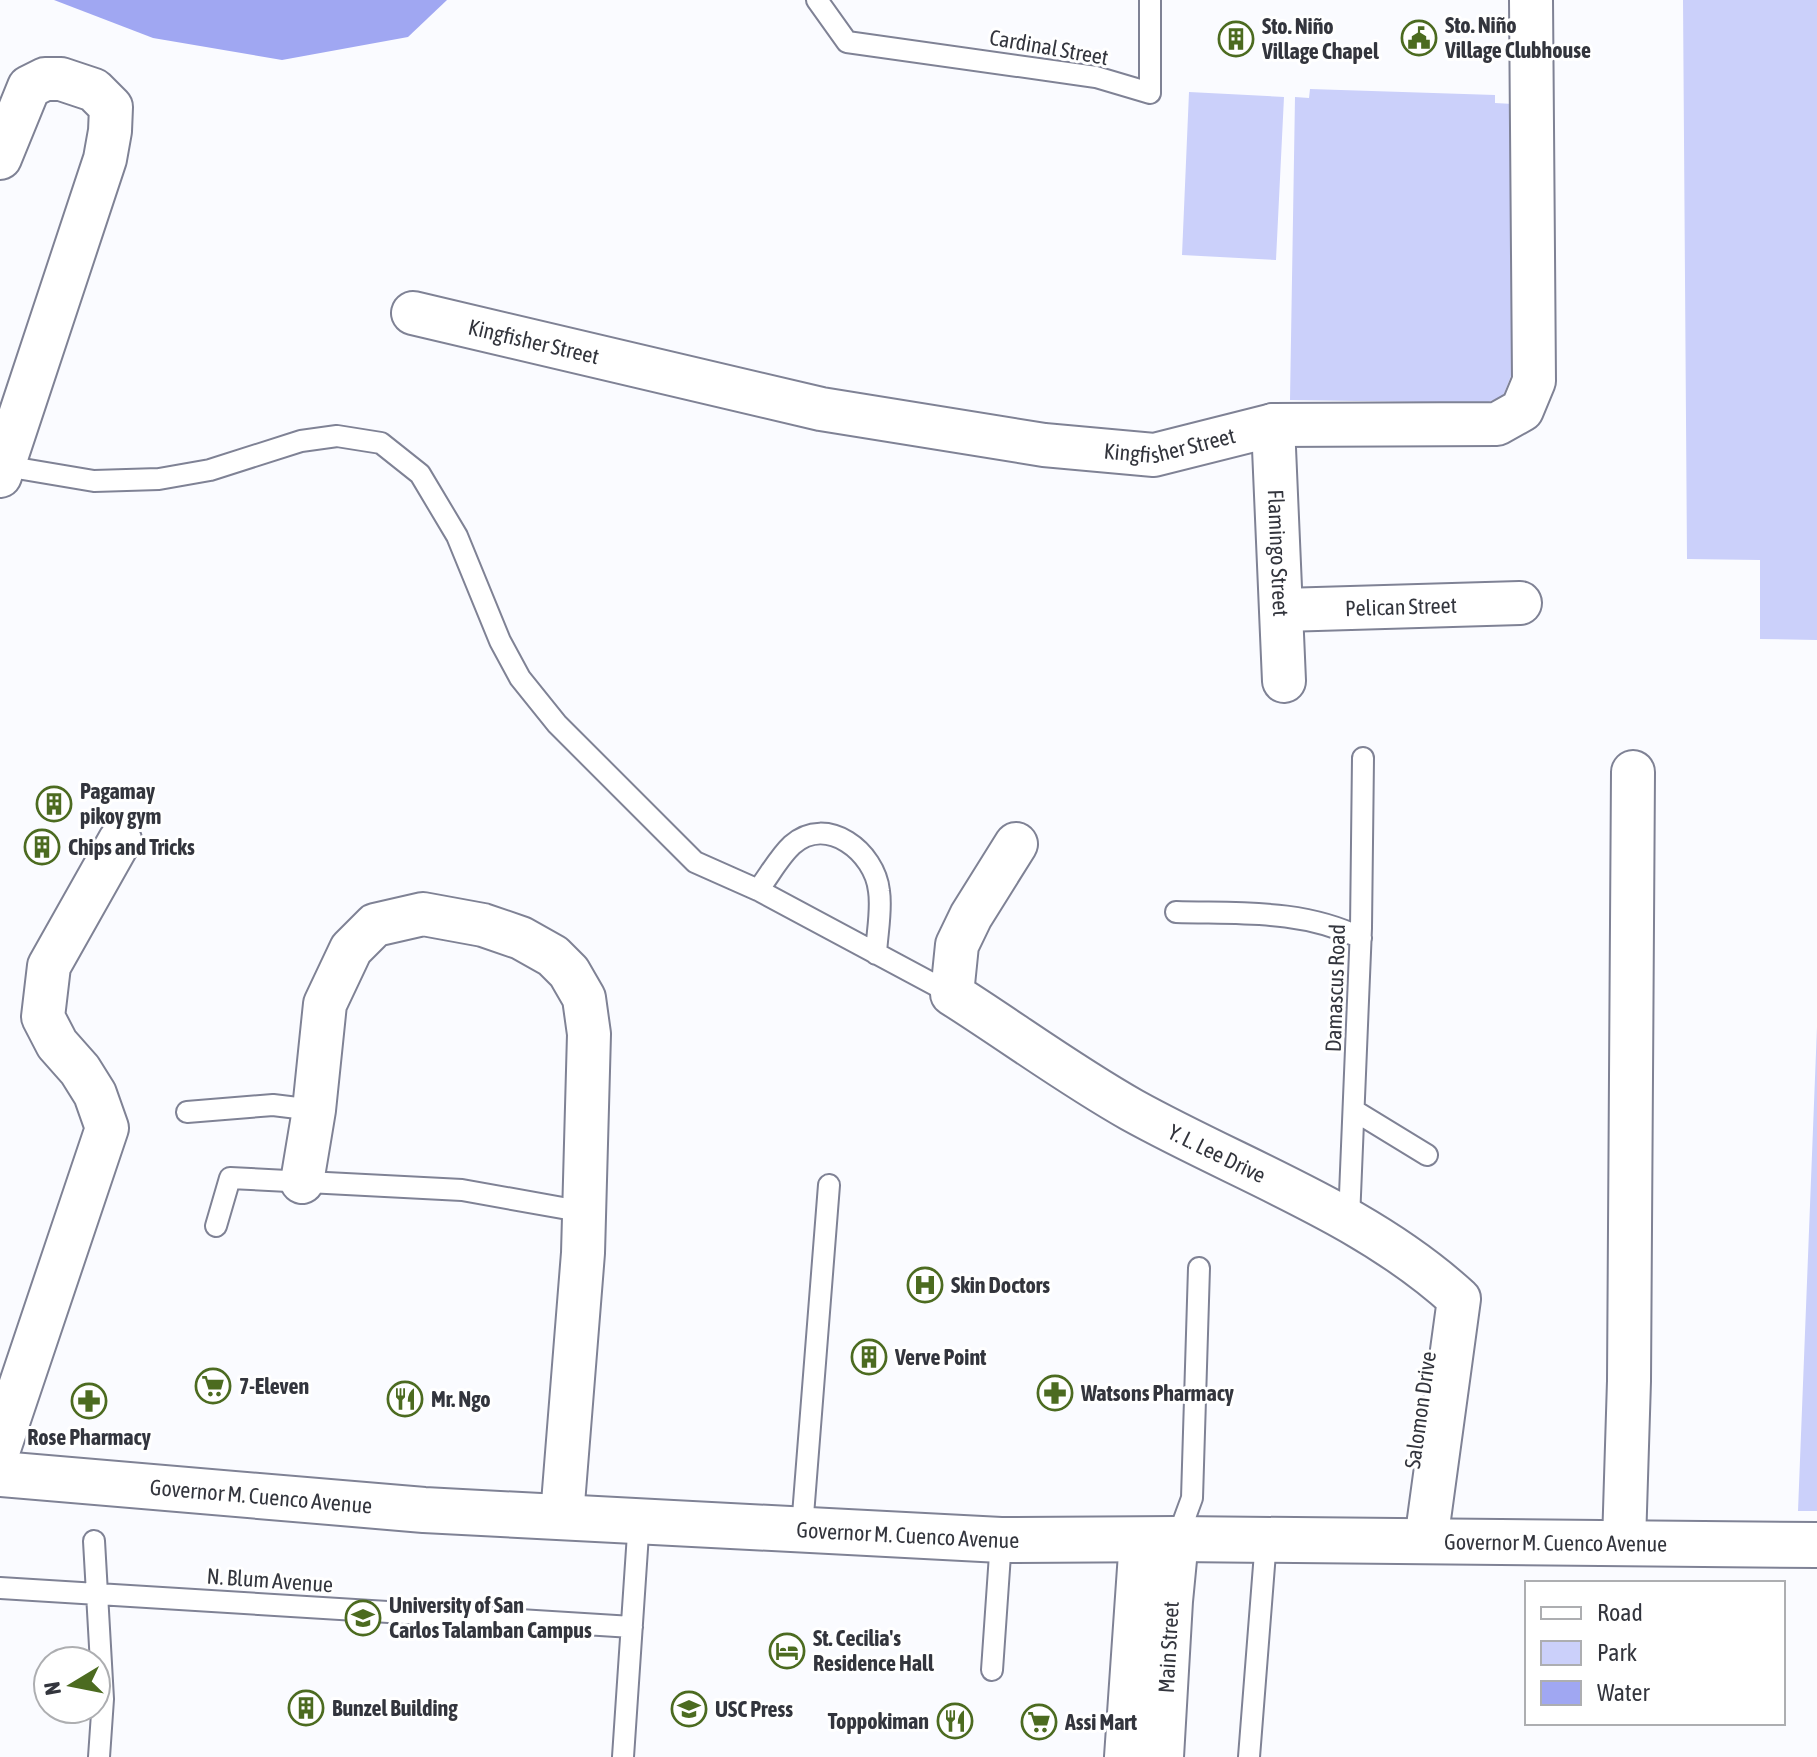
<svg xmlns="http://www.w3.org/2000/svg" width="1817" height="1757" font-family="'Asap Condensed',sans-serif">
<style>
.green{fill:#cbd0fa}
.water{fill:#a0a7f2}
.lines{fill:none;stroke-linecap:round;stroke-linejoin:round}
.lane-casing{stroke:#7f8295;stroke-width:24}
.street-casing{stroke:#7f8295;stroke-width:46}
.secondary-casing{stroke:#7f8295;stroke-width:48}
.lane{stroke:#fff;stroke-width:20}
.street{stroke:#fff;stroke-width:42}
.secondary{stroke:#fff;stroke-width:44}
.labels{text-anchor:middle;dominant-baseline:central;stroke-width:6;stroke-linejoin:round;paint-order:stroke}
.poi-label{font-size:22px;font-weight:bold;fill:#33353d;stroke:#fff;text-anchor:start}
.street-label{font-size:22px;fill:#33353d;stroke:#fff}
</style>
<rect width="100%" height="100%" fill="#fafbff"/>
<path class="green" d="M1683,0H1817V640L1760,639V560L1687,559Z
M1310,89L1495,95V103L1513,104L1511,376L1503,396L1486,403L1290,400L1295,97L1309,98Z
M1189,92L1284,97L1276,260L1182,255Z
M1817,1027V1511H1798Z"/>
<path class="water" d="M54,0H447L408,37L282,60L153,38Z"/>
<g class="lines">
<g class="lane-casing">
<path id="lane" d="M817,0L847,42L1096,77L1150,93V0
M5,466L94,481L159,479L210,470L301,441L337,436L381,443L420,474L457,536L500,641L520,678L557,724L695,862L758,890L952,994
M758,890C769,876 779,857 792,845C827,814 875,852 879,891C882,910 877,933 876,954
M1176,912C1240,914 1302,909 1361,938
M1355,1111L1427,1155
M187,1112L273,1105L314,1110
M1349,1219L1361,928L1363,758
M216,1226L230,1178L462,1190L585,1212
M802,1528L829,1185
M1177,1539L1192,1498L1199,1268
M94,1541L103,1699L99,1757
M0,1588L632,1627
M992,1670L1001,1540
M623,1757L639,1519
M1249,1757L1266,1540"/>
</g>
<g class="street-casing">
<g id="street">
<path d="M0,158L29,87L45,79H61L94,90L111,107L110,131L105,159L0,476"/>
<path id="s1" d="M413,313L821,409L1044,445L1154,455L1273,425L1497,424L1522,410L1534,381L1531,0"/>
<path id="s2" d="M1273,425L1284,681"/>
<path id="s3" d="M1283,610L1520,603"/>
<path id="s4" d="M1016,844L971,916L957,945L952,994C1012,1032 1070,1075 1132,1110C1242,1171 1365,1213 1459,1299L1426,1541"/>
<path d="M302,1182L314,1110L325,1004L351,949L375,925L423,914L483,925L521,938L553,956L569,972L584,998L589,1034L583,1253L562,1516"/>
<path d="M0,1446L107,1128L95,1094L80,1070L57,1044L43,1017L49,966L120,840"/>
<path d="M1624,1543L1629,1381L1633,772"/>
<path d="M1126,1757L1141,1539"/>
<path id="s5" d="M1162,1757L1171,1601L1177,1539"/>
</g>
</g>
<g class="secondary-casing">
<g id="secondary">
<path id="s6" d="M0,1474L424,1510L1001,1540L1177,1539L1817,1545"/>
</g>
</g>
<use href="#lane" class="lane"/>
<use href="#street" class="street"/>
<use href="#secondary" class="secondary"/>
</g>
<defs>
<g id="civic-ring" transform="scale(1.8)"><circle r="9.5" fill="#fff" stroke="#4c6b20" stroke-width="1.5"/><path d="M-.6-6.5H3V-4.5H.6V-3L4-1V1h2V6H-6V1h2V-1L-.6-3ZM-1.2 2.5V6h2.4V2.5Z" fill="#4c6b20"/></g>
<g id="building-ring" transform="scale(1.8)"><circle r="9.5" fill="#fff" stroke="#4c6b20" stroke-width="1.5"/><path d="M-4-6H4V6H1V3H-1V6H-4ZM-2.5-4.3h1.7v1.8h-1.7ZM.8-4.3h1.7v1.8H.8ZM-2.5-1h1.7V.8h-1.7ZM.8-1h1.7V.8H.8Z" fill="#4c6b20"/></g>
<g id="hospital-ring" transform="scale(1.8)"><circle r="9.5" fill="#fff" stroke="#4c6b20" stroke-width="1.5"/><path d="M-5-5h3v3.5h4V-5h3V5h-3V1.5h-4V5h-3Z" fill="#4c6b20"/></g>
<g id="supermarket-ring" transform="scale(1.8)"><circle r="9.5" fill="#fff" stroke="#4c6b20" stroke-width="1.5"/><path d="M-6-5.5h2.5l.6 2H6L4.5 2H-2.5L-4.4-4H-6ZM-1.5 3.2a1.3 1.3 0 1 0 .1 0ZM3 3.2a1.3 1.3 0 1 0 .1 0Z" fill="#4c6b20"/></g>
<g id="pharmacy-ring" transform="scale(1.8)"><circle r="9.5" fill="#fff" stroke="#4c6b20" stroke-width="1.5"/><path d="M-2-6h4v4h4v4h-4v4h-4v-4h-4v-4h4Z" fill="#4c6b20"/></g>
<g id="restaurant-ring" transform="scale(1.8)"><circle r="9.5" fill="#fff" stroke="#4c6b20" stroke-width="1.5"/><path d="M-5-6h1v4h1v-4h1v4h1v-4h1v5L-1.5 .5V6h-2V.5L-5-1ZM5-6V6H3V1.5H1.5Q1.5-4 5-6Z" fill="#4c6b20"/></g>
<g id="university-ring" transform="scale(1.8)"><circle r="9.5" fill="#fff" stroke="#4c6b20" stroke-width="1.5"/><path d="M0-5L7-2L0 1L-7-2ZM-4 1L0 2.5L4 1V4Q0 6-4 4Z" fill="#4c6b20"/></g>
<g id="hotel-ring" transform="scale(1.8)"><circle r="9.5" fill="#fff" stroke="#4c6b20" stroke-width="1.5"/><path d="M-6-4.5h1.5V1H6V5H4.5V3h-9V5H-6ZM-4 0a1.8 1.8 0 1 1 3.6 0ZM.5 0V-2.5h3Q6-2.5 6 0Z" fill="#4c6b20"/></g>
</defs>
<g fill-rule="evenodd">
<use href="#civic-ring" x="1419" y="38"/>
<use href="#building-ring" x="1236" y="39"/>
<use href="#building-ring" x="54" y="804"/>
<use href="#building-ring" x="42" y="847"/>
<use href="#hospital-ring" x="925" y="1285"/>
<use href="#building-ring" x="869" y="1357"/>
<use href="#supermarket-ring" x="213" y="1386"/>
<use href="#pharmacy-ring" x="1055" y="1393"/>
<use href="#restaurant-ring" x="405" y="1399"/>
<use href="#pharmacy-ring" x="89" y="1401"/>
<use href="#university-ring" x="363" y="1618"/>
<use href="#hotel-ring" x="787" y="1651"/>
<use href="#building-ring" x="306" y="1708"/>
<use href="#university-ring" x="689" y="1709"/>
<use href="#restaurant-ring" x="955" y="1721"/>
<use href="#supermarket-ring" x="1039" y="1722"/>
</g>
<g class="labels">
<g class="poi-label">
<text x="1445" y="25">Sto. Niño<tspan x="1445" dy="25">Village Clubhouse</tspan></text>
<text x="1262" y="26">Sto. Niño<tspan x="1262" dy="25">Village Chapel</tspan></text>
<text x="80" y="791">Pagamay<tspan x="80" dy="25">pikoy gym</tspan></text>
<text x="68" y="847">Chips and Tricks</text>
<text x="951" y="1285">Skin Doctors</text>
<text x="895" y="1357">Verve Point</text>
<text x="239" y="1386">7-Eleven</text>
<text x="1081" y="1393">Watsons Pharmacy</text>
<text x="431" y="1399">Mr. Ngo</text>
<text x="89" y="1437" text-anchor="middle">Rose Pharmacy</text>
<text x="389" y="1605">University of San<tspan x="389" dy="25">Carlos Talamban Campus</tspan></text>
<text x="813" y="1638">St. Cecilia's<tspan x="813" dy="25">Residence Hall</tspan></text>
<text x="332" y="1708">Bunzel Building</text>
<text x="715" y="1709">USC Press</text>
<text x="929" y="1721" text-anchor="end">Toppokiman</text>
<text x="1065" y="1722">Assi Mart</text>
</g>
<g class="street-label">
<text transform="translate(1049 47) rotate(10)">Cardinal Street</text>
<text stroke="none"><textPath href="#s1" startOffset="124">Kingfisher Street</textPath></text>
<text stroke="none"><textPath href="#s1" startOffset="772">Kingfisher Street</textPath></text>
<text stroke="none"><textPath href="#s2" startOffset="128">Flamingo Street</textPath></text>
<text stroke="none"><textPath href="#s3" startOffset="118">Pelican Street</textPath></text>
<text transform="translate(1335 988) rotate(-88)">Damascus Road</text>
<text stroke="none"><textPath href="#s4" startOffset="476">Y. L. Lee Drive</textPath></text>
<text transform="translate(1420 1410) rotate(-82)">Salomon Drive</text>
<text stroke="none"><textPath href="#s6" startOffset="262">Governor M. Cuenco Avenue</textPath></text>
<text stroke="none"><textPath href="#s6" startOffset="910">Governor M. Cuenco Avenue</textPath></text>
<text stroke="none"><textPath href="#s6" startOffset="1558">Governor M. Cuenco Avenue</textPath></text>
<text transform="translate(270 1580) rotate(4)">N. Blum Avenue</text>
<text stroke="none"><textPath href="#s5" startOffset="110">Main Street</textPath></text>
</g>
</g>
<rect x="1525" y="1581" width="260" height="144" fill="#ffffff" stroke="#adaeb1" stroke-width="2"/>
<rect x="1541" y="1607" width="40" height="12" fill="#ffffff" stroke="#adaeb1" stroke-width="2"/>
<text x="1597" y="1621" font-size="24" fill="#33353d">Road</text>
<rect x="1541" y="1641" width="40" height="24" fill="#cbd0fa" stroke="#adaeb1" stroke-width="2"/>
<text x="1597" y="1661" font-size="24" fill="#33353d">Park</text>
<rect x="1541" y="1681" width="40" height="24" fill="#a0a7f2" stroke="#adaeb1" stroke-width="2"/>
<text x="1597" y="1701" font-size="24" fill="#33353d">Water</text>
<g transform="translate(72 1685) rotate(260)"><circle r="38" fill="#ffffff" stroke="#adaeb1" stroke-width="2"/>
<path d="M0-6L14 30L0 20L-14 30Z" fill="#4c6b20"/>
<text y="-12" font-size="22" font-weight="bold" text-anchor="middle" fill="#33353d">N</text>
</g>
</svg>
